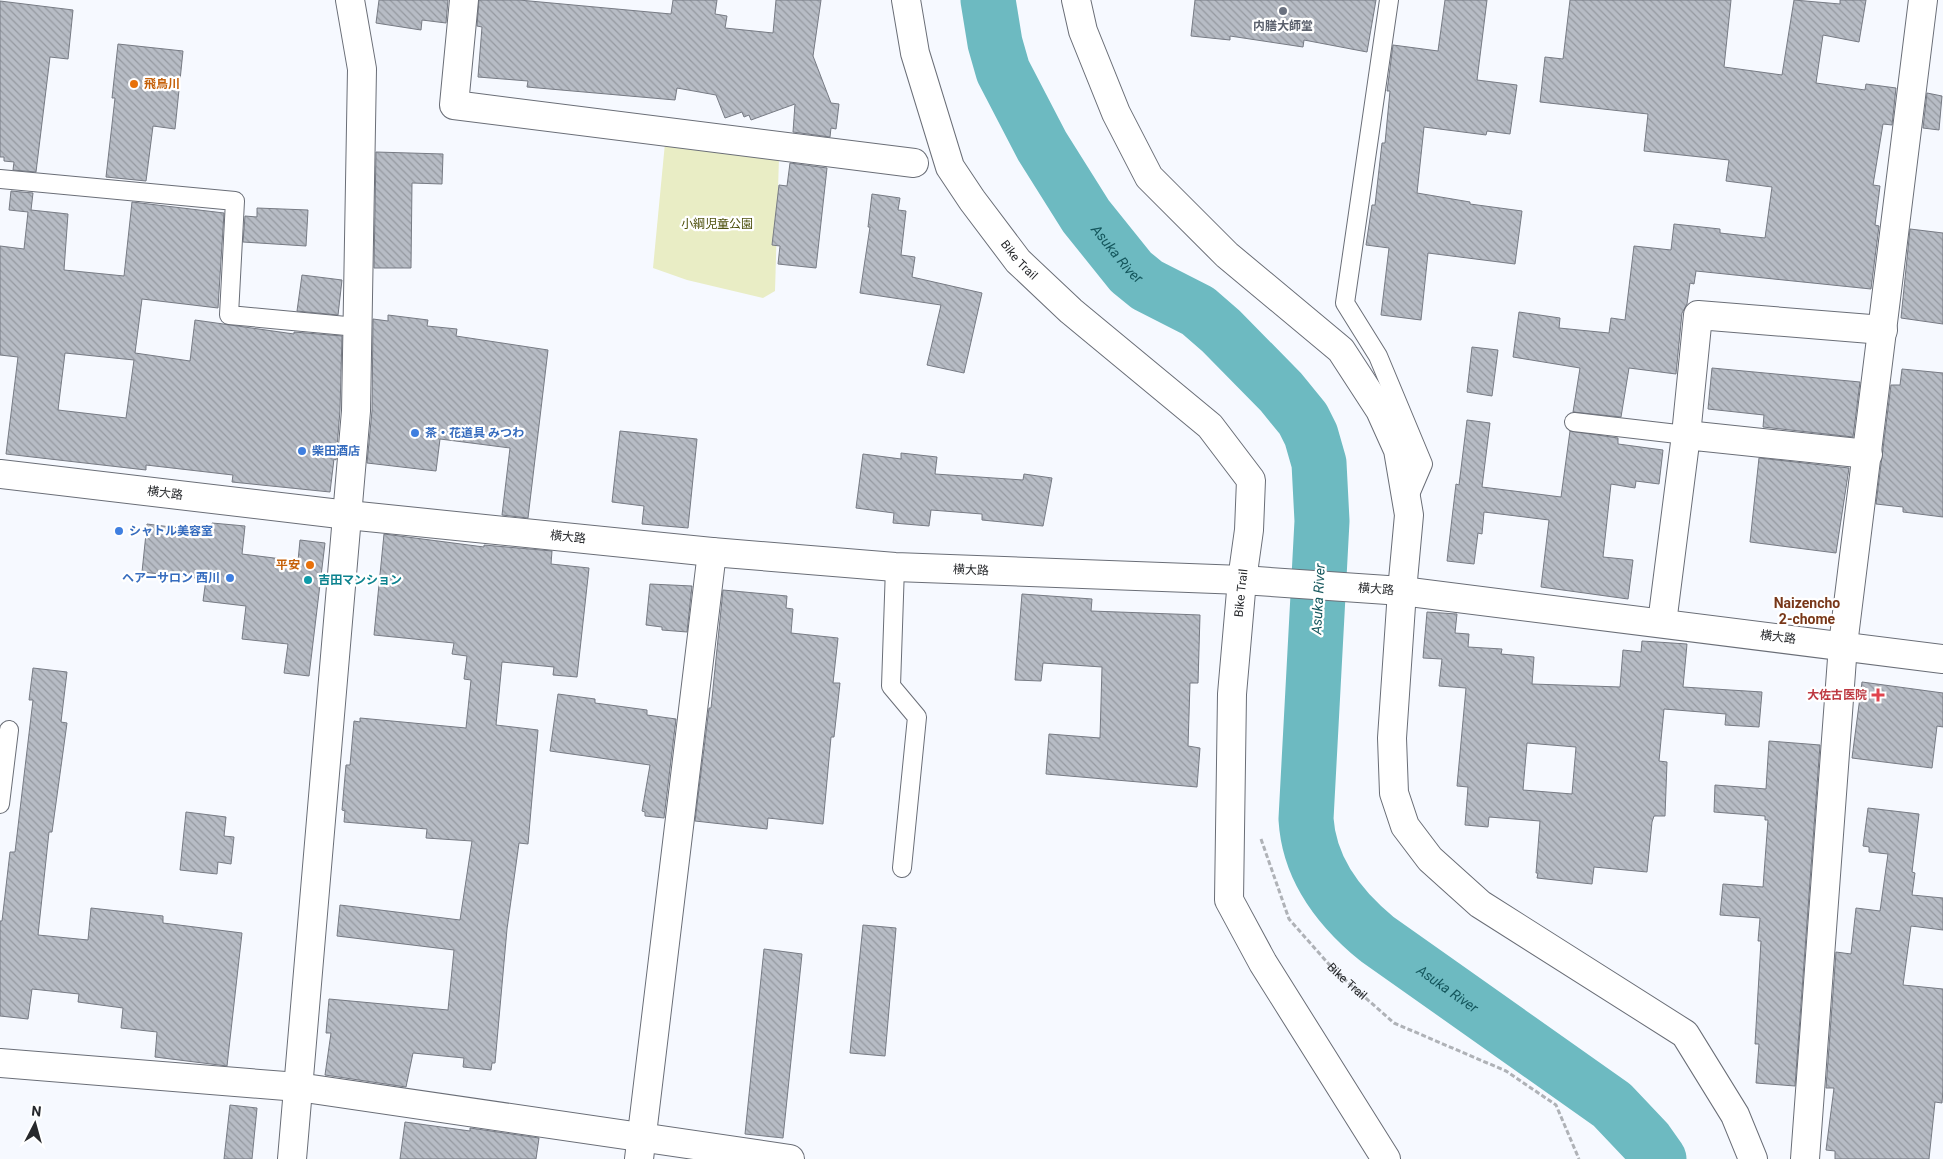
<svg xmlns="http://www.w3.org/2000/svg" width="1943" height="1159" font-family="Roboto,'Noto Sans JP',sans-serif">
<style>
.green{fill:#e9edc5}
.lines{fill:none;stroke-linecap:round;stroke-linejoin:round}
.river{stroke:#6dbac1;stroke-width:55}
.building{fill:url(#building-back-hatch);stroke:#777b84;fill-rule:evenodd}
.service-casing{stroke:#6a6e77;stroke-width:20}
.minor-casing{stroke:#6a6e77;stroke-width:30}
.tertiary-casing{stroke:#6a6e77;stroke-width:30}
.path{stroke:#afb2b7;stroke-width:3;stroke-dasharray:5 2.5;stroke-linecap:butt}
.service{stroke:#fff;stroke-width:18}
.minor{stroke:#fff;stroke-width:28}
.tertiary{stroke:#fff;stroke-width:28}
.worship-dot{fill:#6b7280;stroke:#fff;stroke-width:2}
.food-dot{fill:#e8710a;stroke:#fff;stroke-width:2}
.shop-dot{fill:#3f7fe0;stroke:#fff;stroke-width:2}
.culture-dot{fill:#0f9aa8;stroke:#fff;stroke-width:2}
.health-dot{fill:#e0444e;stroke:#fff;stroke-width:2}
.labels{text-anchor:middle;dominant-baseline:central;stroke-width:4.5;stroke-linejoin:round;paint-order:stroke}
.worship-label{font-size:12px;font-weight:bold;fill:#5b616d;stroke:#fff}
.food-label{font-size:12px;font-weight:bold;fill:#c56008;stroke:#fff;text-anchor:start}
.park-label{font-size:12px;fill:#4d500c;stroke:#fff}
.street-label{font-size:12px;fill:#27292c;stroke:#fff}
.shop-label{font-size:12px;font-weight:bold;fill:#366cbe;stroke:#fff;text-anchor:start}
.culture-label{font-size:12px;font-weight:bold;fill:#0d838f;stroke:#fff;text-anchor:start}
.health-label{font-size:12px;font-weight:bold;fill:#be3a42;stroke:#fff;text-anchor:end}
.water-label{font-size:14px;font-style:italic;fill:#14565c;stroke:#fff}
.neighbourhood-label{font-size:14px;font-weight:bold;fill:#783719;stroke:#fff}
</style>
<defs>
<pattern id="building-back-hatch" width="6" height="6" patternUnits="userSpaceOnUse" patternTransform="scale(1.25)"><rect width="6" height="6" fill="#b7bcc5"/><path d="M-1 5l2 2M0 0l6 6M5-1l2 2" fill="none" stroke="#9599a0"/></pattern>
</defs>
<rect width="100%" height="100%" fill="#f6f9ff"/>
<path class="green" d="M665,143L779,157L775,291L763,298L687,280L653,268Z"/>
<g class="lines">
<path class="river" id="s1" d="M988,0L995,43L1003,71L1042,146L1086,216L1131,272L1147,285L1198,311L1221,331L1281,392L1303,419L1311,435L1319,463L1322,521L1306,819C1309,869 1339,908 1377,939L1612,1105L1647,1142L1659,1159"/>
</g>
<path class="building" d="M379,0H448L446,23L422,20L421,30L376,23Z
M479,0H519L671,14L673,0H717L715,14L727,16L725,28L773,33L776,0H821L813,56L831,103L839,104L836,129L831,128L830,137L793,132L795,104L751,120L749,115L744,117L742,112L725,118L716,95L677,88L675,100L527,87L528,81L478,77L482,27L477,26Z
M1195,0H1376L1367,52L1304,40L1303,47L1230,36V40L1191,36Z
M1445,0H1487L1477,80L1517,85L1510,134L1487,131L1486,135L1424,127L1417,193L1470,202V204L1522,211L1515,264L1428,253L1421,320L1381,315L1389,248L1366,245L1372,205H1375L1382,143H1385L1390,91H1387L1393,45L1438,51Z
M1570,0H1731L1724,67L1782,75L1794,0L1840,4V0H1866L1859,42L1823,35L1816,83L1865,90L1866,84L1896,88L1892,125L1883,124L1873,185L1880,186L1875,225L1879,226L1871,289L1696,271L1694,284L1690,283L1687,304L1682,313L1676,374L1629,368L1621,417L1573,412L1580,368L1513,357L1519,312L1560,318L1559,328L1609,333L1611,318L1625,320L1634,246L1671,250L1674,224L1720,229V233L1765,238L1772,187L1726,181L1729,160L1644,151L1648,114L1540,102L1545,57L1563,59Z
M0,1L73,10L68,59L50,57L36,172L13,170L14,162L4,161V157H0Z
M118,44L183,51L175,129L153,126L146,181L106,177L115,98H112Z
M1927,93L1942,96L1939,130L1923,128Z
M376,152L443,154L442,184L412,183L411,268H374Z
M790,163L827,168L816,268L778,264L780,246L772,245L779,185L787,186Z
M11,191L33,193L31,210L68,214L64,270L124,276L132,202L224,213L218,308L142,299L135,353L190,361L195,320L294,334V332L342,336L340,410L336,460L334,459L330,492L232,482L233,475L146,465V470L6,454L18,357L0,355V246L24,249L28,212L9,210ZM65,353L134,360L126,418L58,410Z
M872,194L900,198L898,210L906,211L901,255L915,257L912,277L982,293L964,373L927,365L941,305L860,293L870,227H868Z
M257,208L308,210L306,246L243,242L245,216L257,217Z
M1910,229L1943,233V324L1901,318Z
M302,275L342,280L338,315L297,311Z
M388,315L428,320L427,326L457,329L456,336L548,350L528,518L502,515L510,448L440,439L436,471L367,463L372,411L373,319L388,321Z
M1472,347L1498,350L1492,396L1467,392Z
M1712,368L1860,382L1853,437L1763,427L1764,415L1708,409Z
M1902,369L1943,373V517L1903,512V507L1876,504L1891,385H1900Z
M1467,420L1490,423L1482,487L1561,497L1570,431L1618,438V444L1663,450L1659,484L1636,481L1635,488L1611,484L1603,557L1633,560L1628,599L1541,587L1549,520L1484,512L1482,534L1478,533L1474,564L1447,561L1456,484L1459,485Z
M620,431L697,439L688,528L642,524L644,506L612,502Z
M901,453L937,457L935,474L1023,480L1024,474L1052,478L1043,526L982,520V514L931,510L929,526L893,523L894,513L856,508L863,454L901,459Z
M1759,458L1849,468L1836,553L1750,542Z
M212,523L245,526L242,554L298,561L300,540L325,543L309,676L284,673L288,644L242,639L246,606L203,601L206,579L142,572L147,524L211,532Z
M384,534L484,547V545L552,551L551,564L589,568L577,677L553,675L554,667L502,662L496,725L538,730L528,844L519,843L507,929L495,1063H492L491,1070L463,1067L464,1058L413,1053L406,1087L325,1075L331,1033H326L329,999L448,1010L454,950L337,936L340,905L460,920L472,841L426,838L427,829L344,822L345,811L342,810L346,765H350L354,721L360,722V718L466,728L471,680L464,679L467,656L452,654L454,643L374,635Z
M650,584L692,586L687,632L662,630V627L646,625Z
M723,590L787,596L786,608L793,609L791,633L838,638L833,683H840L834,737H831L823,824L768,818L767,829L695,821L709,708H711Z
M1022,594L1092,599L1091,611L1200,615L1198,683H1190L1188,746L1200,748L1197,787L1046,774L1049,734L1100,738L1102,667L1043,663L1041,681L1015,680Z
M1427,612L1457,614L1455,633L1469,634L1468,647L1502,649L1501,654L1534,657L1532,684L1620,687L1623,650L1641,652L1642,641L1687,644L1683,687L1762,692L1759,727L1725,725L1726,714L1664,709L1659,761L1667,762L1665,816H1654L1652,822L1647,872L1594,867L1592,884L1537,878L1538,873H1536L1540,821L1489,817L1488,827L1465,825L1468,787L1457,786L1466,688L1439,686L1442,659L1423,658ZM1527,743L1576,747L1572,794L1523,790Z
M33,668L67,672L61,722L67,723L52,832H49L38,935L88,940L91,908L163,916V923L242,933L227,1066L155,1057L157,1032L121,1028L123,1008L78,1002L79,994L32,989L28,1019L0,1016V921H2L10,852H15L33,700H29Z
M1862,682L1943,693V727L1937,726L1932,768L1852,758Z
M558,694L595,699V703L647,710V715L676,719L664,818L645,816V812L642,811L650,765L550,751Z
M1769,741L1820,745L1795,1086L1756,1083L1759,1044H1755L1761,941H1758L1760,918L1720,915L1723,884L1763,887L1768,820H1765V816L1714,812L1715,785L1766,789Z
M1868,808L1919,814L1912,872L1915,873L1912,895L1943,898V930L1911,926L1903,985L1943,989V1089L1942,1103L1935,1102L1929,1159H1835V1151L1826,1150L1834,1088H1826L1836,952L1851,954L1856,908L1880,911L1888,854L1869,852V847L1863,846Z
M186,812L226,817L224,836L234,837L231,864L218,862L217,874L180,870Z
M863,925L896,928L885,1056L850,1053Z
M764,949L802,954L783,1138L745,1134Z
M230,1105L257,1108L252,1159H224Z
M405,1122L470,1131V1128L539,1138L536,1159H400Z"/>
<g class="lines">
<g class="service-casing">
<path id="service" d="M1389,0L1345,303L1378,356L1423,464L1408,499
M0,179L235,201L229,315L357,327
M1574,422L1686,435
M895,567L891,686L917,717L902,868
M0,804L9,730"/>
</g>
<g class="minor-casing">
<g id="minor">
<path d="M464,0L454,105L914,163"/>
<path id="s3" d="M906,0L915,53L950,167L972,200L1018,261L1071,311L1210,426L1251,480L1249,530L1242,580L1232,694L1229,900L1263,963L1386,1159"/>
<path d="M1076,0L1083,31L1116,113L1149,177L1227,255L1341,350L1380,410L1398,450L1409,515L1402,591"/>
<path d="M1686,435L1698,315L1883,330"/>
<path d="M0,474L348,515L712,552L895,567L1242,580L1402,591L1943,659"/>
<path d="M1662,623L1686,435L1868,454"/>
<path d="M0,1063L298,1087L790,1159"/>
<path d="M292,1159L356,411L362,69L350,0"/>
<path d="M639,1159L712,552"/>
<path d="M1805,1159L1843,645L1923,0"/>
</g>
</g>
<g class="tertiary-casing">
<path id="tertiary" d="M1402,591L1392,738L1394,793L1405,826L1430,859L1480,904L1685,1034L1735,1115L1753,1159"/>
</g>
<path class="path" id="s2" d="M1261,839L1289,919L1334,970L1394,1023L1506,1071L1556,1105L1579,1159"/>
<use href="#service" class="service"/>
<use href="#minor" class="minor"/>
<use href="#tertiary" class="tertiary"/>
</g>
<circle class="worship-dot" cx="1283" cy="11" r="5"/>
<g class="food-dot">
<circle cx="134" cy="84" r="5"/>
<circle cx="310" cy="565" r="5"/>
</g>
<g class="shop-dot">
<circle cx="415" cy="433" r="5"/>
<circle cx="302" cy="451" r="5"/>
<circle cx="119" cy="531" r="5"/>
<circle cx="230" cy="578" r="5"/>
</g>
<circle class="culture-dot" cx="308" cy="580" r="5"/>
<path class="health-dot" d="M1875.5 687.5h5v5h5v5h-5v5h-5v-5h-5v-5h5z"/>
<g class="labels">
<g class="worship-label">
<text x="1283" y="26">内膳大師堂</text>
</g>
<g class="food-label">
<text x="144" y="84">飛鳥川</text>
<text x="300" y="565" text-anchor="end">平安</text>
</g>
<g class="park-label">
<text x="717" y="224">小綱児童公園</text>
</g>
<g class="street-label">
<text stroke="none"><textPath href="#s3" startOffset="289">Bike Trail</textPath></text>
<text transform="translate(165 493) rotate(7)">横大路</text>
<text transform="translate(568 537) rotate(6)">横大路</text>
<text transform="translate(971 570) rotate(2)">横大路</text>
<text transform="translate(1376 589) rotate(4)">横大路</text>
<text transform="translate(1241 593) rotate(-84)">Bike Trail</text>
<text transform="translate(1778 637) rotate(7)">横大路</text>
<text stroke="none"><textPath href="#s2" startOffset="170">Bike Trail</textPath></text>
</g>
<g class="shop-label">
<text x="425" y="433">茶・花道具 みつわ</text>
<text x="312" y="451">柴田酒店</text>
<text x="129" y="531">シャトル美容室</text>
<text x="220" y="578" text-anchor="end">ヘアーサロン 西川</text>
</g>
<g class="culture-label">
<text x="318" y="580">吉田マンション</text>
</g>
<g class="health-label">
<text x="1867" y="695">大佐古医院</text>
</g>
<g class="water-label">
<text stroke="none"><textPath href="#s1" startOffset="289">Asuka River</textPath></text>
<text transform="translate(1318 599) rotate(-87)">Asuka River</text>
<text stroke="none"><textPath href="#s1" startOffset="1174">Asuka River</textPath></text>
</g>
<g class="neighbourhood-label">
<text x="1807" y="603">Naizencho<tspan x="1807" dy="16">2-chome</tspan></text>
</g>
</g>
<g transform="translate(35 1124) rotate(6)" stroke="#ffffff" stroke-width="4" paint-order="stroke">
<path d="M0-4L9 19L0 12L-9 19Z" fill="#27292c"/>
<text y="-8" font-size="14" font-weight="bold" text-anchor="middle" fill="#27292c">N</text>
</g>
</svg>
